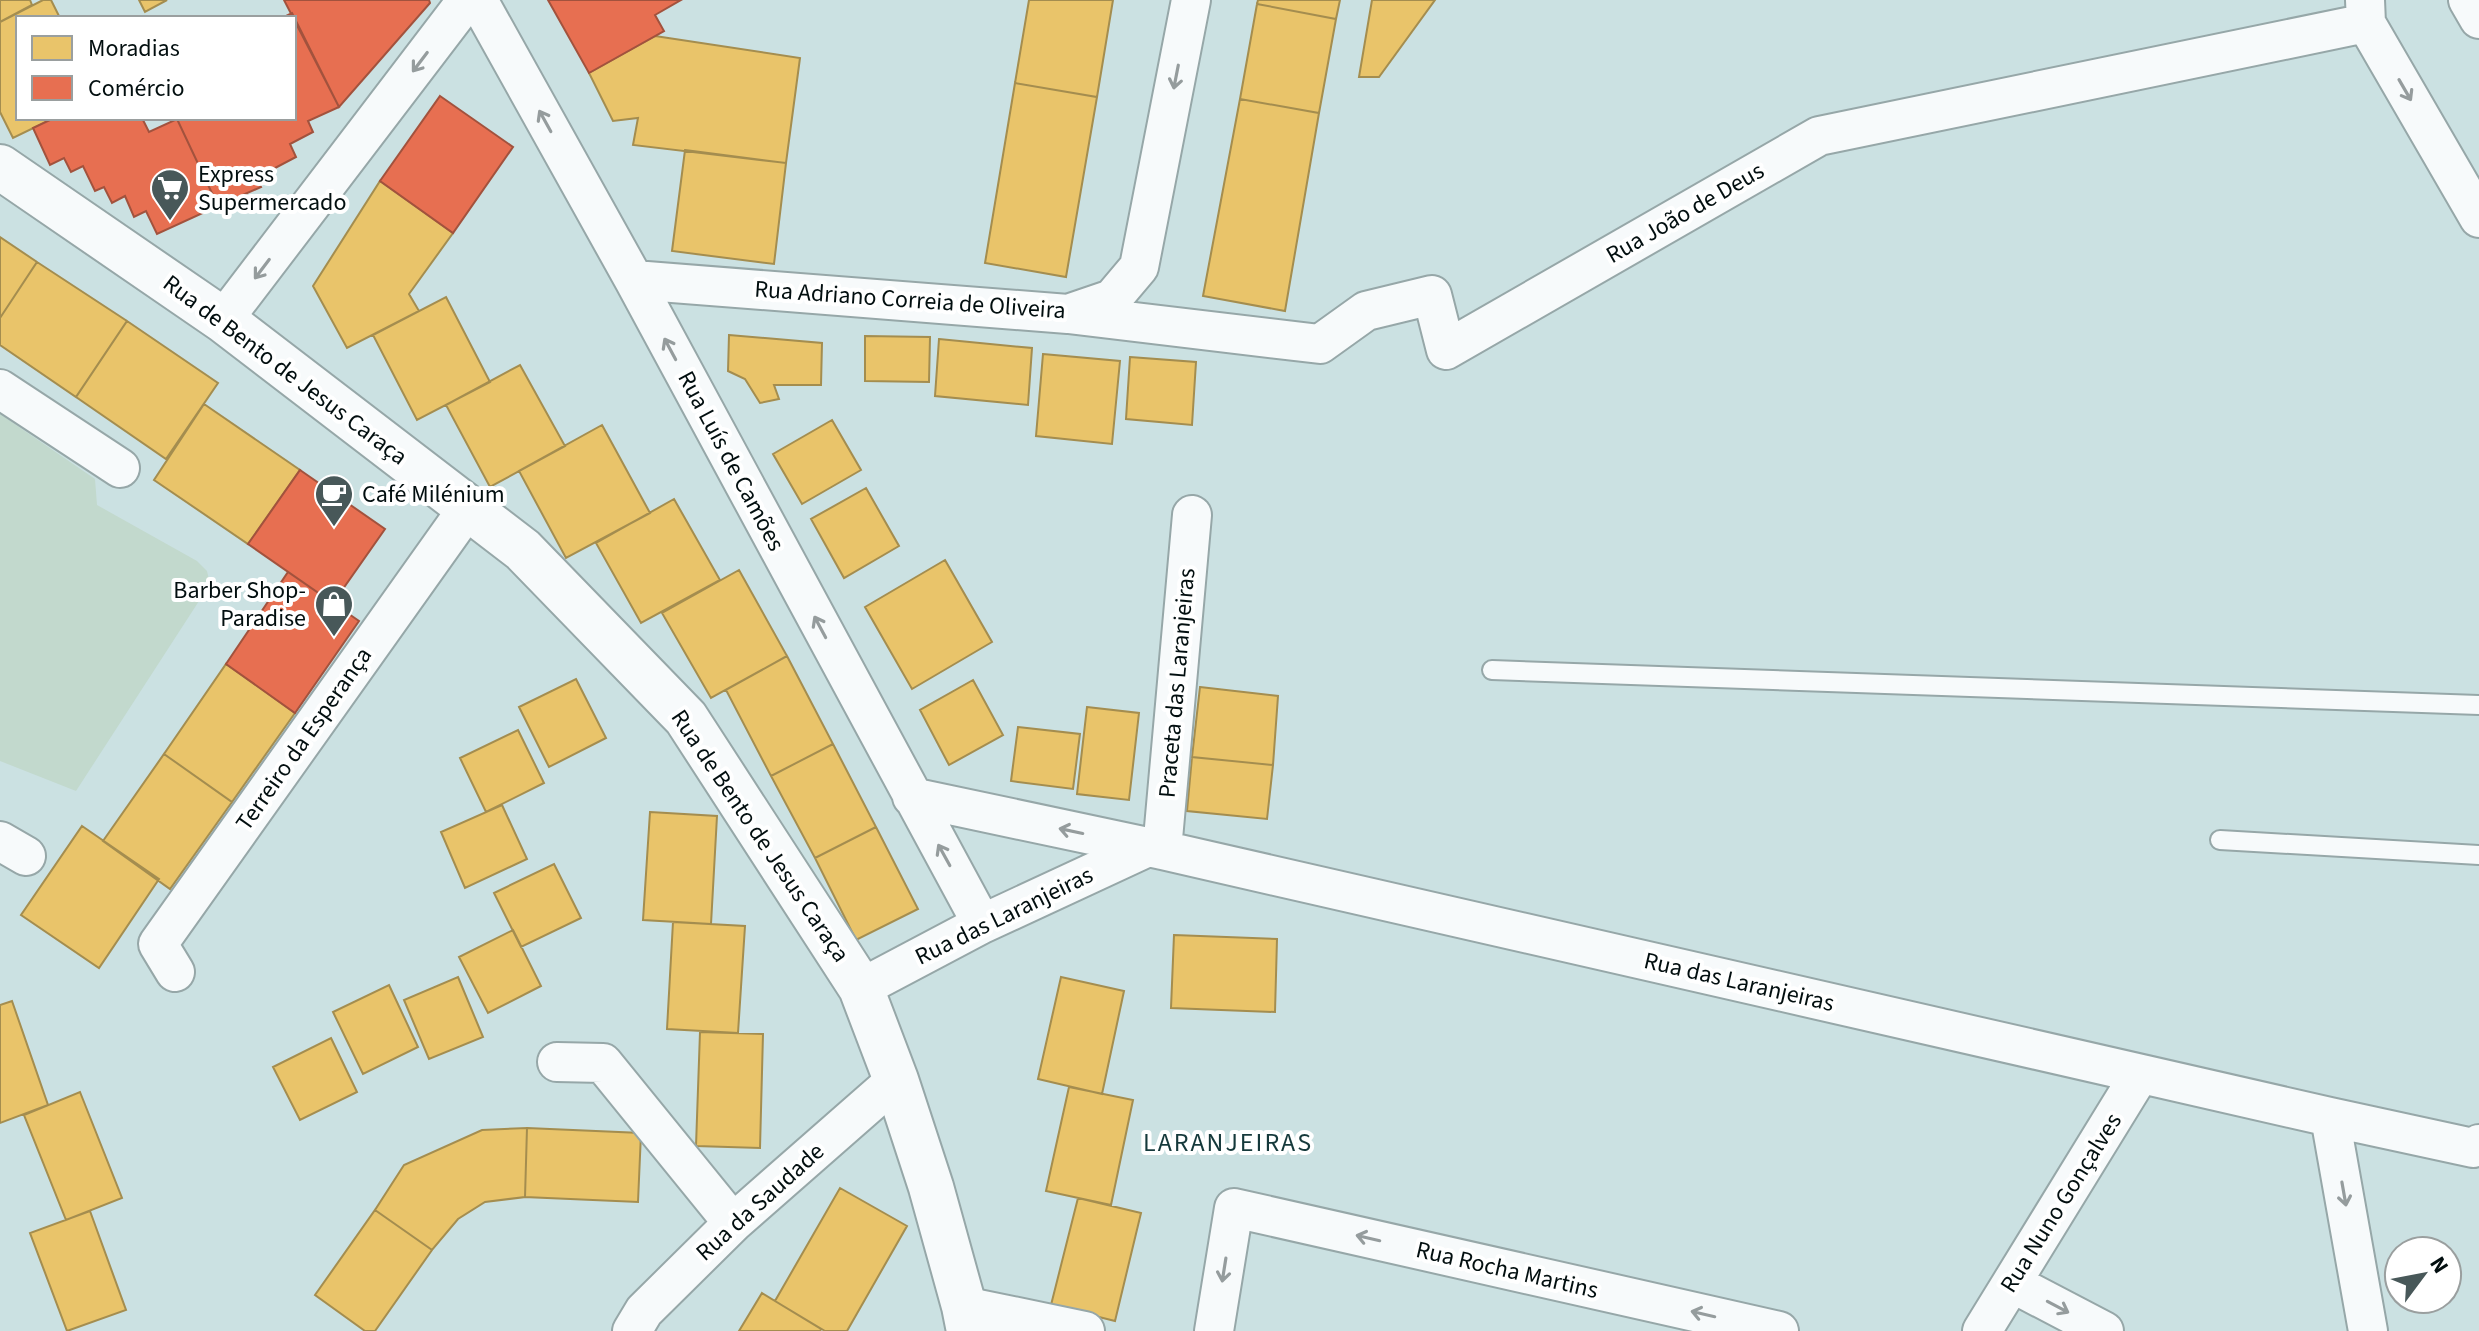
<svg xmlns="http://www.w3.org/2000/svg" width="2479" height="1331" font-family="'Source Sans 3',sans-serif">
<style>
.green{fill:#c2d9cd}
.homes{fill:#e9c46a;stroke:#a48d4f;stroke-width:2}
.shops{fill:#e76f51;stroke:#a2523d;stroke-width:2}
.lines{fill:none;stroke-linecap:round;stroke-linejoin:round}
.service-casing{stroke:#96a7a8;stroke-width:22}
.minor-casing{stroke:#96a7a8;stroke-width:42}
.secondary-casing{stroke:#96a7a8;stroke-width:48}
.service{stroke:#f7fafb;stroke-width:18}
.minor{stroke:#f7fafb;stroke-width:38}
.secondary{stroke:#f7fafb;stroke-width:44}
.oneway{stroke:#959c9d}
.labels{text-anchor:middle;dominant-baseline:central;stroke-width:8;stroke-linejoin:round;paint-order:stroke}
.poi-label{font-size:24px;fill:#020e0f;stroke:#fff;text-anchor:start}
.street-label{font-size:24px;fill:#020e0f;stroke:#fff}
.neighbourhood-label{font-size:26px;letter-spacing:2px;fill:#15393b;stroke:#fff}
</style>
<rect width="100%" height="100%" fill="#cbe1e2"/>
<path class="green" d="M0,414L95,479L97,505L197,561L207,571L210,584L76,791L0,761Z"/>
<path class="homes" d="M0,0H30L32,5L0,22Z
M43,0H51L60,18H18V118H54L13,138L0,112V22Z
M139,0H167L145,12Z
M1029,0H1113L1097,97L1015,83Z
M1258,0H1340L1336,19L1257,4Z
M1372,0H1435L1379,77H1359Z
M1257,4L1336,19L1319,113L1240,99Z
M655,36L800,58L786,163L633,145L638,118L613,121L589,73Z
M1015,83L1097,97L1066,277L985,263Z
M1240,99L1319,113L1285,311L1203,296Z
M685,150L786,163L774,264L672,251Z
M380,181L453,233L409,294L419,311L347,348L313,286Z
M0,237L37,262L0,318Z
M37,262L127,321L76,397L0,345V318Z
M446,297L490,382L417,420L373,335Z
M127,321L218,383L166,459L76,397Z
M729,335L822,343L821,385H774L779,399L760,403L745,379L728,371Z
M865,336L930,337L929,382L865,381Z
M939,339L1032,348L1028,405L935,396Z
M1043,354L1120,361L1112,444L1036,436Z
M1130,357L1196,362L1192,425L1126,419Z
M520,365L565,446L490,487L446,405Z
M204,404L300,470L248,544L154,480Z
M832,420L861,470L802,504L773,454Z
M602,425L650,513L566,558L519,471Z
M866,488L899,546L844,578L811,519Z
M674,499L720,580L641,623L596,543Z
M945,560L992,642L912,689L865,607Z
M739,570L787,656L711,698L662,613Z
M787,656L833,744L771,776L726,690Z
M226,664L295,713L232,802L164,754Z
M576,679L606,738L549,767L519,707Z
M973,680L1003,735L949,765L920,710Z
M1200,687L1278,696L1273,765L1192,757Z
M1087,707L1139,713L1129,800L1077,794Z
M1018,727L1080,734L1073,789L1011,781Z
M518,730L544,783L486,812L460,758Z
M833,744L876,827L815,858L771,776Z
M164,754L232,802L170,889L103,841Z
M1192,757L1273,765L1267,819L1187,811Z
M502,805L527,859L465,888L441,832Z
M650,812L717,816L711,924L643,920Z
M82,826L159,879L99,968L21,915Z
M876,827L918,909L856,940L815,858Z
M554,864L581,918L521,947L494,893Z
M673,922L745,926L738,1033L667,1029Z
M513,930L541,986L488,1013L459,957Z
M1174,935L1277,939L1275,1012L1171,1008Z
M458,977L483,1037L429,1059L404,1000Z
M1061,977L1124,991L1102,1094L1038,1079Z
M389,985L418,1047L363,1074L333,1012Z
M12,1001L48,1105L0,1123V1005Z
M700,1032L763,1034L760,1148L696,1146Z
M331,1038L357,1092L300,1120L273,1067Z
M1069,1087L1133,1100L1111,1205L1046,1191Z
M80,1092L122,1198L66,1220L24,1115Z
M527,1128L525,1197L485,1202L458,1219L432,1250L375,1210L404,1165L482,1130Z
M527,1128L641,1133L638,1202L525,1197Z
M840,1188L907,1226L847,1331H825L775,1301Z
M1078,1198L1141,1213L1115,1321L1051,1305Z
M375,1210L432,1250L375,1331H365L315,1295Z
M90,1211L126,1310L67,1331L30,1233Z
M762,1293L821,1329L820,1331H739Z"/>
<path class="shops" d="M284,0H429L430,3L339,107Z
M548,0H681L655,15L664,31L589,73Z
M292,13L339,107L308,121L313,132L290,144L296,157L256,178L261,187L218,206L177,119L294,118V18H282Z
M440,96L513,147L453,233L380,181Z
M54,118H142L149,132L177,119L218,206L157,234L146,211L134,217L125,196L112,203L104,187L95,191L83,166L71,172L64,158L50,165L33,128Z
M300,470L385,529L333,603L248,544Z
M288,572L359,621L295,713L226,664Z"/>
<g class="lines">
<g class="service-casing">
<path id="service" d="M1492,670L2479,705
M2220,840L2479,855"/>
</g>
<g class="minor-casing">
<path id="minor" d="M478,0L634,280L982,924
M2365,0L2366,23L2479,218
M2468,0L2479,19
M634,280L1068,314L1112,299L1139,267L1191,0
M1068,314L1320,344L1366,311L1432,295L1446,350L1819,136L2366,23
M223,320L467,0
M0,389L120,468
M912,797L1162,850L2330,1117L2473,1148L2479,1144
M0,841L26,856
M1162,850L1192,515
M175,972L158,944L468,508
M861,988L982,924L1148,847
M557,1062L603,1063L733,1223
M2330,1117L2368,1331
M2012,1283L2104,1331
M964,1306L1085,1331
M632,1331L644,1311L733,1223L896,1080
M1214,1331L1234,1208L1779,1331
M1982,1331L2140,1074"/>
</g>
<g class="secondary-casing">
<path id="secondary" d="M0,167L223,320L523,550L686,718L861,988L896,1080L931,1187L964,1306L969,1331"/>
</g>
<use href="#service" class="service"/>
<use href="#minor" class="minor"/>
<use href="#secondary" class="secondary"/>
</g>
<defs><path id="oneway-shaft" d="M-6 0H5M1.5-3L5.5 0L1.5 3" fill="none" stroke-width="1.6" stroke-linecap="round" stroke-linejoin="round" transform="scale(2)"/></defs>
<g class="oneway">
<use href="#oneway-shaft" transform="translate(420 62) rotate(127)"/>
<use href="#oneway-shaft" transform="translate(1176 77) rotate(101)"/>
<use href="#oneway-shaft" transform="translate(2405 90) rotate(60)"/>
<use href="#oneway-shaft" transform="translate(545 121) rotate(-119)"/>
<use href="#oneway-shaft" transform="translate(262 269) rotate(127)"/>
<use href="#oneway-shaft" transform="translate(670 349) rotate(-118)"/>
<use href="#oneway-shaft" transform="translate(820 627) rotate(-118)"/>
<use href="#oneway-shaft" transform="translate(1071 831) rotate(-168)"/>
<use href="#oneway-shaft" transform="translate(944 855) rotate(-119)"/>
<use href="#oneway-shaft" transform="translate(2344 1194) rotate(80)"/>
<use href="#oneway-shaft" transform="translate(1368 1238) rotate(-167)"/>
<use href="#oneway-shaft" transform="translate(1224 1270) rotate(99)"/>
<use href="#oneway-shaft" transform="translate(2058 1307) rotate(28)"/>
<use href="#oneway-shaft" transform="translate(1703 1314) rotate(-167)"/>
</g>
<defs>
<g id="supermarket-pin" transform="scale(2)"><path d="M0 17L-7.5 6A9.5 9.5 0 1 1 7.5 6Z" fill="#485859" stroke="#fff"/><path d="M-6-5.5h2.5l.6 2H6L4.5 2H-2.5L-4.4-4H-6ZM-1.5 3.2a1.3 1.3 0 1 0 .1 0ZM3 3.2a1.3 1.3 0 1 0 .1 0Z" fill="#fff"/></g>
<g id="cafe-pin" transform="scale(2)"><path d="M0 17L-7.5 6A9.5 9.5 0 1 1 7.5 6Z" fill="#485859" stroke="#fff"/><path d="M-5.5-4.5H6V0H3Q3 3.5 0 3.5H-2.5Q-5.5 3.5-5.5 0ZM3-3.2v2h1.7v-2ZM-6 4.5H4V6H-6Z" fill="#fff"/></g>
<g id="shop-pin" transform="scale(2)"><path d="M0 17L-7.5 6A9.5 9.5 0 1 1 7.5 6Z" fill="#485859" stroke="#fff"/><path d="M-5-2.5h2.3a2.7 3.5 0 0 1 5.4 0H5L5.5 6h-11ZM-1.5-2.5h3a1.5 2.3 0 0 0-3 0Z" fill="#fff"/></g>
</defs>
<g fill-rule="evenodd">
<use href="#supermarket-pin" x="170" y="188"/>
<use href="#cafe-pin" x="334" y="494"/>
<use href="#shop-pin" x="334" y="604"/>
</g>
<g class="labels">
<g class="poi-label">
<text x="198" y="174">Express<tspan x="198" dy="28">Supermercado</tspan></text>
<text x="362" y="494">Café Milénium</text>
<text x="306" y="590" text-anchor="end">Barber Shop-<tspan x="306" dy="28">Paradise</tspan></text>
</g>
<g class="street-label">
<text transform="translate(1685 213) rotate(-30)">Rua João de Deus</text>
<text transform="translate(910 300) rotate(4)">Rua Adriano Correia de Oliveira</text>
<text transform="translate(285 370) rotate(37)">Rua de Bento de Jesus Caraça</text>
<text transform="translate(731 461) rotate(62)">Rua Luís de Camões</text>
<text transform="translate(1177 683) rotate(-85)">Praceta das Laranjeiras</text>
<text transform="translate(304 739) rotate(-55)">Terreiro da Esperança</text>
<text transform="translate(760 836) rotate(56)">Rua de Bento de Jesus Caraça</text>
<text transform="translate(1004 916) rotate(-26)">Rua das Laranjeiras</text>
<text transform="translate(1739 982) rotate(13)">Rua das Laranjeiras</text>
<text transform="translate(760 1202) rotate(-42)">Rua da Saudade</text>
<text transform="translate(2061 1203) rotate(-58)">Rua Nuno Gonçalves</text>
<text transform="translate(1507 1270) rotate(13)">Rua Rocha Martins</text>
</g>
<g class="neighbourhood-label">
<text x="1228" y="1142">LARANJEIRAS</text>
</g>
</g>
<rect x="16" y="16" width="280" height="104" fill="#ffffff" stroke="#9a9f9f" stroke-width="2"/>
<rect x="32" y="36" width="40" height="24" fill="#e9c46a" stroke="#9a9f9f" stroke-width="2"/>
<text x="88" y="56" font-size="24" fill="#020e0f">Moradias</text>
<rect x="32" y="76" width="40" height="24" fill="#e76f51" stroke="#9a9f9f" stroke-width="2"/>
<text x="88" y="96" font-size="24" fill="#020e0f">Comércio</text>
<g transform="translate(2423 1275) rotate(58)"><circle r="38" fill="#ffffff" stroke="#9a9f9f" stroke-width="2"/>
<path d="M0-6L14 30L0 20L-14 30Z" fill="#485859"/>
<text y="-12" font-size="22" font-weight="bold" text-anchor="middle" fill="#020e0f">N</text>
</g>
</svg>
